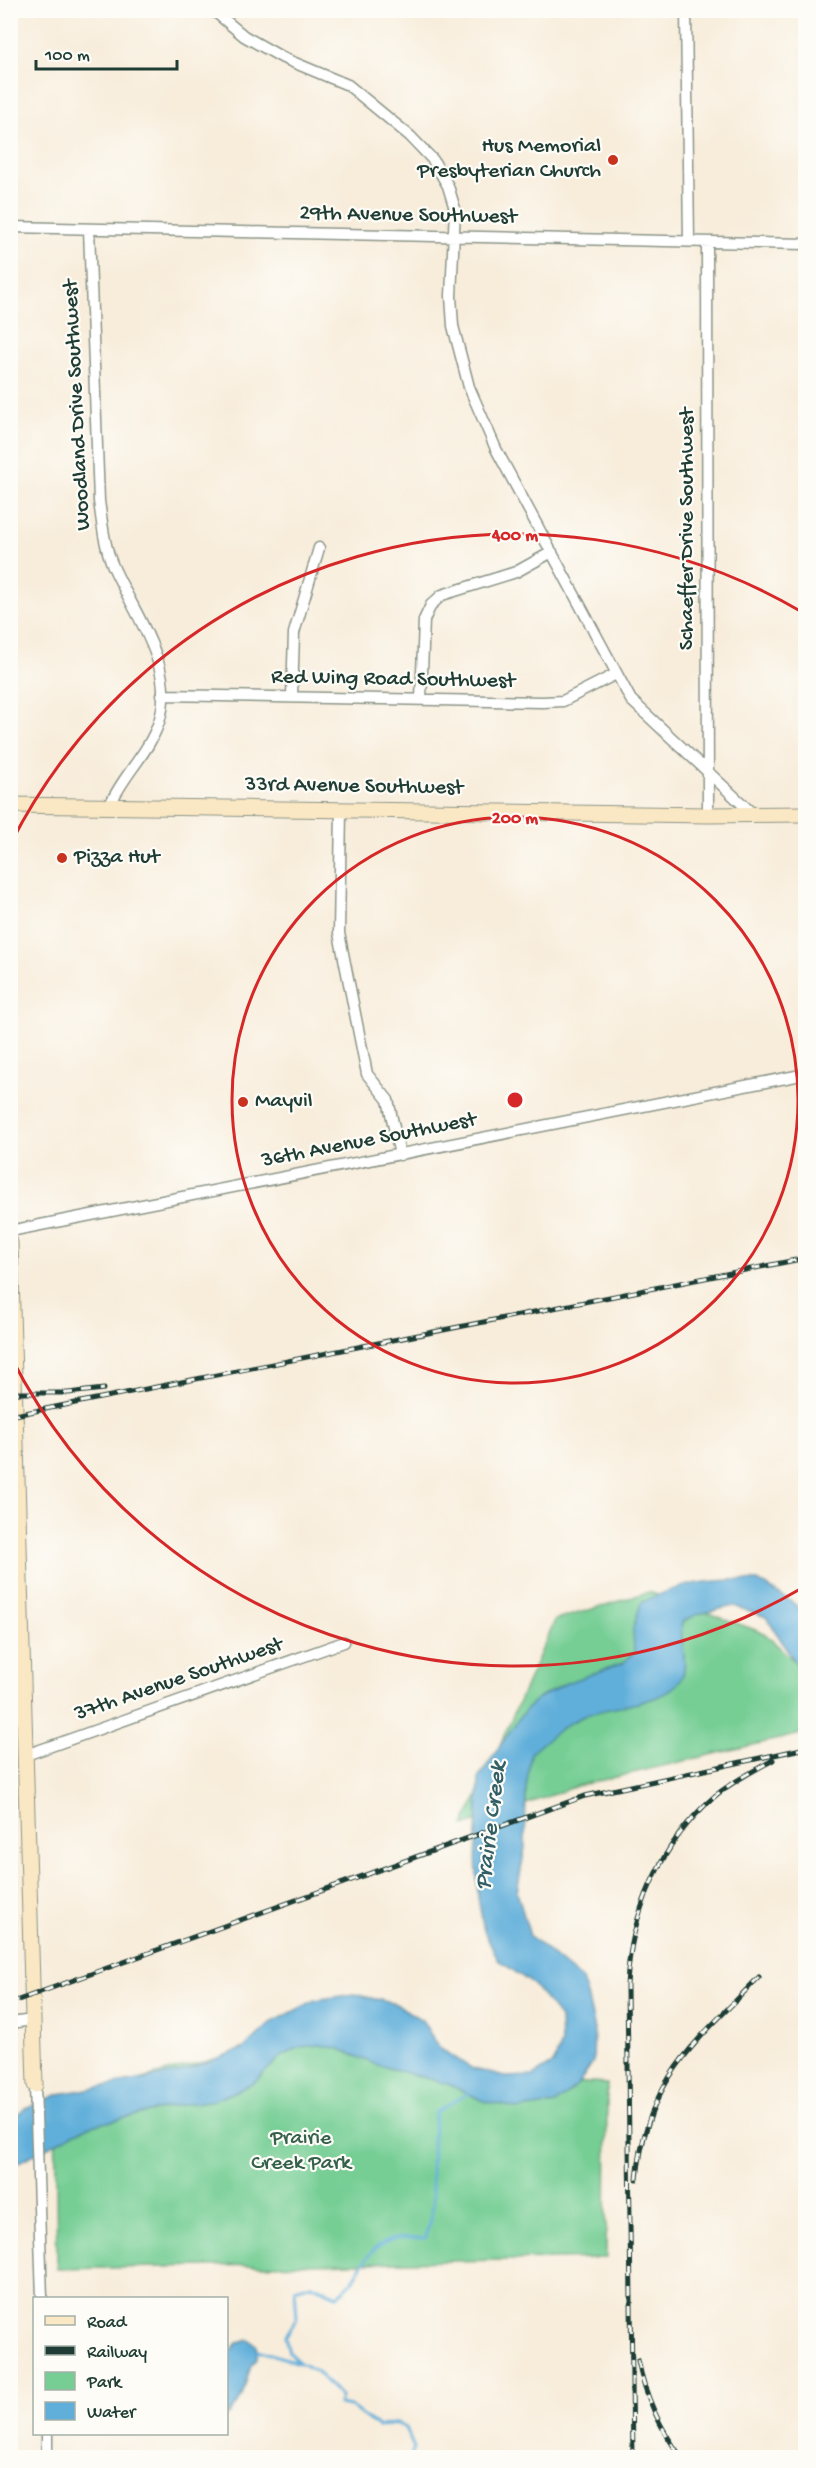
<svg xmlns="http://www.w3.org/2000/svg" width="816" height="2468" font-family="'Gochi Hand',sans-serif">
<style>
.green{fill:#76ce94;stroke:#4a8664;stroke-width:1.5}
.water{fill:#60afda;stroke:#407687;stroke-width:1.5}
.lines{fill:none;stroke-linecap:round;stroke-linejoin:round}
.stream{stroke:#60afda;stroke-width:3}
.street-casing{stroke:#8c9588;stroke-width:13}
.secondary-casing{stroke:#8c9588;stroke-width:17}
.street{stroke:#fff;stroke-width:10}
.secondary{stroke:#fae7c3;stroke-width:15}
.rail-casing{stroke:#1f3d34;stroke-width:5}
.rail{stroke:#fdfcf7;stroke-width:3;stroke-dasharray:9;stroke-linecap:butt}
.ring{fill:none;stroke:#d62828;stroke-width:3}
.poi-dot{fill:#c8321e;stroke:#fdfcf7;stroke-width:2}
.labels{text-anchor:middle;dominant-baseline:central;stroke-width:4.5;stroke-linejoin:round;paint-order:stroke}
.poi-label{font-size:22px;fill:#1f3d34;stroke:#fdfcf7;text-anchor:start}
.street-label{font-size:22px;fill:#1f3d34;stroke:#fdfcf7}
.park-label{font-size:22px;fill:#35614c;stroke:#fdfcf7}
.water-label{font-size:24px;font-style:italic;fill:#325f66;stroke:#fdfcf7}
.centre{fill:#d62828;stroke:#fdfcf7;stroke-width:3}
.ring-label{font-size:18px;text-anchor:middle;font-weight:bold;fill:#d62828;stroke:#fdfcf7;stroke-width:4.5;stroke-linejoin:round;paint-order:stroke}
</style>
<rect width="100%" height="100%" fill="#fdfcf7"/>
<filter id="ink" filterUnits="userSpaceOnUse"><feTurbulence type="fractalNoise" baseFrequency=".0167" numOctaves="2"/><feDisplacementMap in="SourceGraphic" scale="12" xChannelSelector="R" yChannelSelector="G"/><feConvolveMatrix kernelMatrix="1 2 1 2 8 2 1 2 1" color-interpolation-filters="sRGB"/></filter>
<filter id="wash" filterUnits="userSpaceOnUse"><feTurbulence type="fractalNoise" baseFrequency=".008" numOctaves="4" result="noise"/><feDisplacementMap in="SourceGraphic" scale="24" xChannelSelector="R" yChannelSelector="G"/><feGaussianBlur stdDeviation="1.35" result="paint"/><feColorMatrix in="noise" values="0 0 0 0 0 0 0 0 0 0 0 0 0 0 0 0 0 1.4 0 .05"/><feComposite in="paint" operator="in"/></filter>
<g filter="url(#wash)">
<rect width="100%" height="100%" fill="#f8eddb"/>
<path class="green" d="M649,1592L764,1633L805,1671V1733L577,1786L464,1826L555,1620Z
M298,2036L480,2077L607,2084L606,2258L57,2269L55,2103Z"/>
<path class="water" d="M732,1580L758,1581L795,1604L805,1616V1677L766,1617L734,1606L698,1614L682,1622C679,1639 689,1662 682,1677C667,1706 609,1705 584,1716C563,1725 548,1738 531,1753L526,1789L525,1848L517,1892L530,1936L582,1980L587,1995L594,2025L593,2062L577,2086L555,2104L520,2109L483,2101L448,2084L374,2064L340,2049L320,2045L300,2047L281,2057L252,2084L215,2100L174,2106L87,2127L11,2166L10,2121L26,2108L59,2094L178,2073L244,2048L271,2023L315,2000L354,1994L396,2004L422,2020L439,2048L473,2069L505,2077L533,2076L554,2063L561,2043L560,2018L534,1985L498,1960L484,1931L478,1897L476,1856L479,1777L519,1718L534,1701L566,1683L623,1663L634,1652L633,1628L641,1603C671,1587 698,1581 732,1580Z
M248,2339L257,2345V2359C241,2376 251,2395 227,2416V2353H229L237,2343Z"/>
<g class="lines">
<path class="stream" d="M257,2350L300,2363L316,2371L341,2397L339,2405L351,2407L378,2427L397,2422L405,2428L414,2448L410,2458
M300,2363L289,2353L285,2337L297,2318L295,2289L311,2284L337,2295C363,2281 359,2250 392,2239C401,2236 416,2238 426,2238L433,2205L431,2167L435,2112L471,2092"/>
</g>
</g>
<g filter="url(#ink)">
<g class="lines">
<g class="street-casing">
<path id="street" d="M213,10L244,36L283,58L348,85L410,136L433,160L448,186L455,209L451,296L453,326L469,387L496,449L631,700L754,815
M686,10L689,241
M10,227L806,244
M89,229L99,501C102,522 104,544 112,564C133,613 177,666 159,722C148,754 123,775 110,805
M707,242L708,815
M162,695L543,702L563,701L616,674
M292,697L294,633L319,548
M421,699L424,620L431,605L442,595L516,572L552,552
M341,810L339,933L367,1074L388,1100L400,1155
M10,1231L806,1074
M26,1755L344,1642
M10,2023L33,2020
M35,2085L42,2298
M47,2434V2458"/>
</g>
<g class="secondary-casing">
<path id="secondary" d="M10,805L708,815L806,814
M10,1242L35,2085"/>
</g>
<use href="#street" class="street"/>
<use href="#secondary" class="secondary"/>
<g class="rail-casing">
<path id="rail" d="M10,1393H68L104,1389
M10,1416L806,1258
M10,2003L585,1796L806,1748
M637,2179C646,2080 694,2044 759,1977
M638,2360C645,2395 660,2429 682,2458
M633,2458L627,1986C630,1915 660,1843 715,1796C733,1781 753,1771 773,1760"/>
</g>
<use href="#rail" class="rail"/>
</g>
</g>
<g class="ring">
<circle cx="515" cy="1100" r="283"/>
<path d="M802 1588A566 566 0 0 1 11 1357M11 843A566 566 0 0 1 802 612"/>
</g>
<g class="poi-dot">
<circle cx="613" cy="160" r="6"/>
<circle cx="62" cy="858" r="6"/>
<circle cx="243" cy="1102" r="6"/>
</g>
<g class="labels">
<g class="poi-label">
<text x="601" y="147" text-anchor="end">Hus Memorial<tspan x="601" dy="25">Presbyterian Church</tspan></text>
<text x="74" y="858">Pizza Hut</text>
<text x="255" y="1102">Mayvil</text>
</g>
<g class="street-label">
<text transform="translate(408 216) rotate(1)">29th Avenue Southwest</text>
<text transform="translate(78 405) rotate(-93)">Woodland Drive Southwest</text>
<text transform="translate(688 529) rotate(-90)">Schaeffer Drive Southwest</text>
<text transform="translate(393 680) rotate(1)">Red Wing Road Southwest</text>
<text transform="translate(354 787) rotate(1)">33rd Avenue Southwest</text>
<text transform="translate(369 1141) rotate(-11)">36th Avenue Southwest</text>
<text transform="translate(179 1680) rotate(-19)">37th Avenue Southwest</text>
</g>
<g class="park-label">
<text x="301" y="2139">Prairie<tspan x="301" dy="25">Creek Park</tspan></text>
</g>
<g class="water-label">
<text transform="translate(492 1826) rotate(-83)">Prairie Creek</text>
</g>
</g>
<circle cx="515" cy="1100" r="9" class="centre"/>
<g class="ring-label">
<text x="515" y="540">400 m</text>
<text x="515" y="823">200 m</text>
</g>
<rect width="816" height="2468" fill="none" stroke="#fdfcf7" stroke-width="36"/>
<rect x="33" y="2297" width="195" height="138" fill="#fdfcf7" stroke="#a4b0a9" stroke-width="1.5"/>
<rect x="45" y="2316" width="30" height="9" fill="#fae7c3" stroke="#a4b0a9" stroke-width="1.5"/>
<text x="87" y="2327" font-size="18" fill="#1f3d34">Road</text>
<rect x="45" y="2346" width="30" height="9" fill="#1f3d34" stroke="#a4b0a9" stroke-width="1.5"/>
<text x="87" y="2357" font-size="18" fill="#1f3d34">Railway</text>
<rect x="45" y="2372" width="30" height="18" fill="#76ce94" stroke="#a4b0a9" stroke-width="1.5"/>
<text x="87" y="2387" font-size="18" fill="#1f3d34">Park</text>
<rect x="45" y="2402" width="30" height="18" fill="#60afda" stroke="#a4b0a9" stroke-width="1.5"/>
<text x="87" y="2417" font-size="18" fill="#1f3d34">Water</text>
<path d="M36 60v9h141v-9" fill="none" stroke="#1f3d34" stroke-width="3"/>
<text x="45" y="60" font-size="18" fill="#1f3d34" stroke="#fdfcf7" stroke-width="4.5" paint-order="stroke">100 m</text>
</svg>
